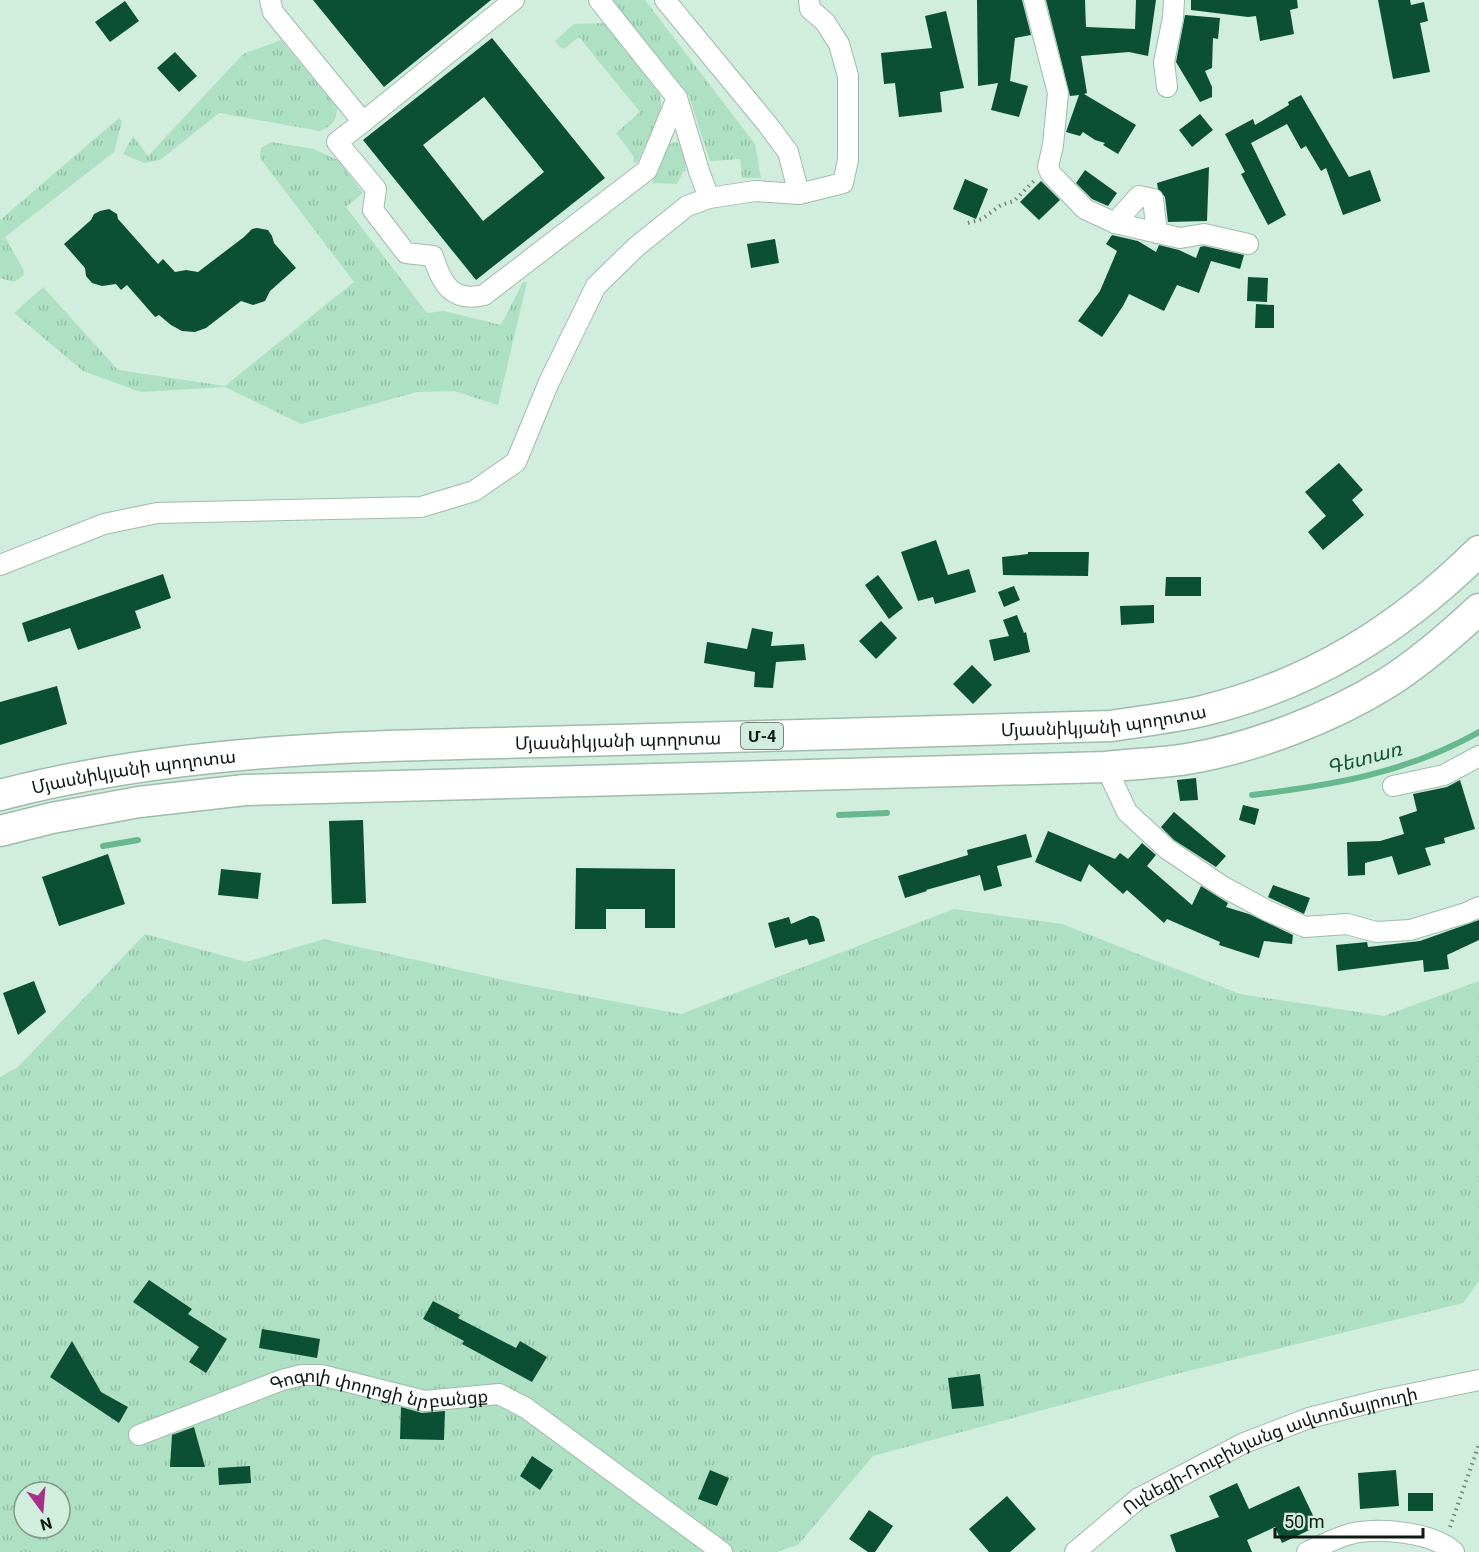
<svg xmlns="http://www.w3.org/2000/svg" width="1479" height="1552" font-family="Roboto,'Noto Sans Armenian',sans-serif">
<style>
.grass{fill:url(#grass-tufts);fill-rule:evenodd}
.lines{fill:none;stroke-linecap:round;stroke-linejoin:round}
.stream{stroke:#67b88f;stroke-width:6}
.building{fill:#0b5034;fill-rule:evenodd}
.minor-casing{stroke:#a0bbac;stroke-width:22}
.highway-casing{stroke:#a0bbac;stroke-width:33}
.path{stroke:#72857b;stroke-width:4;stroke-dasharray:1.5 4.5;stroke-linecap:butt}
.minor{stroke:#fff;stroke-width:20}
.highway{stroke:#fff;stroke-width:30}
.labels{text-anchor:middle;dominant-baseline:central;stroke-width:6;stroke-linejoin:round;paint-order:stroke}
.shield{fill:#d1eddd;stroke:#495950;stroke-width:1.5}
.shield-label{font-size:16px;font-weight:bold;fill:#0f1914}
.street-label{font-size:18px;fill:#0f1914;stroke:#d1eddd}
.water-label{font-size:20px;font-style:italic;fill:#155438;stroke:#d1eddd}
</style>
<defs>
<pattern id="grass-tufts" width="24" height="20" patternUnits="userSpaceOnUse" patternTransform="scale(1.5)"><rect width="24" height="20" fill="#aee0c4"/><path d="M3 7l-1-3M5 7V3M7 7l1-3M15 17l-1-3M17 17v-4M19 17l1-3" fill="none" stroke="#94c0a8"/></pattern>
</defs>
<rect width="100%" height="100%" fill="#d1eddd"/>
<path class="grass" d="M612,0H645L755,144L761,178H742L740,159L710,161L689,96Z
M607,23L659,89L662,111L637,163L633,162L634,157L616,133L640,112L579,37L564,49L560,47L555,41L574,24Z
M281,40L337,108C337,121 331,126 320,131L219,113L160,160L144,163L123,154L133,136L148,156L243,54Z
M119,118L122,121L114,152L5,237L24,271L23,276L14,282L0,278V220Z
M271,142L314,149L338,160L363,193L346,207L427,313L444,311L501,325L523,282H527L498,405L454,391L417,392L301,424L225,387L141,392L83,371L14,313L43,287L118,370L225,386L354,282L260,158L261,148Z
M676,142C686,147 685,161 686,171L683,172L677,184L652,183L670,144Z
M954,909L1062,924L1240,994L1384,1016L1479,981V1281L1463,1303L1168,1376L873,1456L798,1545L776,1552H0V1077L18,1067L145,934L246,962L324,939L521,984L681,1014ZM24,1492H60V1528H24Z"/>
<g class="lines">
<path class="stream" d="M1252,795C1334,785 1406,773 1479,732
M839,815L887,813
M103,846L138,840"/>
</g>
<path class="building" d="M313,0H491L384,87Z
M977,0H1022L1031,35L1015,38L1010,81L1028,86L1019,117L991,110L998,83L978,86Z
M1046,0H1085L1086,27L1135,29L1136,0H1156L1148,56L1129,52L1081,56L1087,93L1084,94L1136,125L1118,154L1103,145L1105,143L1095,140L1083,132L1080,136L1066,132L1079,95L1070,96Z
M1191,0H1297L1298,8L1290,10L1294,34L1260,41L1256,16L1248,17L1191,10Z
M1378,0H1410L1411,5L1424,2L1428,21L1420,23L1430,72L1393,79Z
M125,1L139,21L110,42L95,22Z
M946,11L964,88L940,92L942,112L899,117L895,83L884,84L881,53L932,48L925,16Z
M1185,15L1220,18L1218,39L1213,38L1212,68L1205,71L1212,87V97L1200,102L1176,62Z
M492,38L605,178L476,280L363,140ZM484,97L544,172L483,221L423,145Z
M175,52L197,76L179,92L157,68Z
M1301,95L1349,177L1370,170L1381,201L1343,215L1326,168L1321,171L1306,146L1301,149L1287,124L1251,143L1286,215L1268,225L1241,174L1245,172L1225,134L1253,119L1255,125L1289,105L1288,102Z
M1200,114L1213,130L1192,147L1179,130Z
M1209,167L1207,221L1168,222L1165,197L1158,189L1157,183Z
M1085,170L1117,193L1108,206L1092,199L1076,183Z
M965,179L988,189L976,219L953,209Z
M1041,181L1060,200L1039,220L1020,202Z
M109,209L117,214L118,219L158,264L163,259L175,272L186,270L198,272L244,237L252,229L257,228L268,230L272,236L274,243L296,268L270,291L265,301L253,305L241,301L206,328L195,332L182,331L171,325L159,315L155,317L127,285L121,290L116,284L102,286L92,283L86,276L85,268L64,244L91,220L94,214L100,211Z
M1112,235L1138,241L1156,252L1159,245L1179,250L1196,258L1200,247L1204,246L1244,255L1240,269L1211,261L1199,293L1177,285L1164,311L1129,294L1123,306L1102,337L1078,321L1100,291L1117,251L1106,244Z
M775,239L779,263L751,268L747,244Z
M1248,277L1268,278L1267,302L1247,301Z
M1256,304L1274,305V328H1255Z
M1339,463L1363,490L1352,500L1364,515L1323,550L1308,532L1326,516L1305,492Z
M936,540L948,575L969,569L976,592L935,604L933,597L918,601L901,552Z
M1028,552H1089L1088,576L1003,575L1002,557L1028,554Z
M163,574L171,598L135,611L141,628L78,650L70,628L28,642L22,623Z
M878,575L903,608L889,619L865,585Z
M1166,577H1201V596H1165Z
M1014,586L1020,600L1004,607L998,592Z
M1154,605V623L1121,625L1120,606Z
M1017,615L1024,633L1026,632L1030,652L994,661L989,640L1009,636L1003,620Z
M881,621L897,638L876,659L859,641Z
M752,628L773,632L771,646L804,644L806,660L776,662L773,688L754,687L755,672L704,663L707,642L747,649Z
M972,665L992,685L973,704L953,684Z
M57,686L67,724L0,745V702Z
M1196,778L1198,800L1180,801L1177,780Z
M1460,780L1475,829L1444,838L1445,843L1425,848L1431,865L1398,875L1392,856L1365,863V875L1348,876L1347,842L1380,841L1404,834L1399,817L1417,811L1413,794L1447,787Z
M1243,805L1259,809L1255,825L1239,820Z
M1174,812L1226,856L1216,867L1174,840L1161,827Z
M363,820L366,903L332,904L329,821Z
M1048,831L1115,859L1120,853L1128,859L1142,843L1156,855L1147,866L1192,905L1201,886L1228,903L1226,907L1249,914L1293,935L1292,944L1264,941L1259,958L1219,945L1220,942L1167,919L1164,923L1127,890L1123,894L1089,864L1081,882L1035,862Z
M1026,834L1032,857L997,866L1002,886L984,891L980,875L926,890L927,891L905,898L898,876L968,855L967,850Z
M108,854L125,904L59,926L42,877Z
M576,868L675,869V928H645V909H606V929H575Z
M221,869L261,873L258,899L218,895Z
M1273,885L1310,898L1304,914L1268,897Z
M810,916H814L819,919L825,941L809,945L807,939L775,948L768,923L789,917L791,924Z
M1479,920V940L1447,955L1449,969L1424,972L1423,960L1338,971L1336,945L1367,942L1368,947L1420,941Z
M34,981L46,1012L18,1035L3,993Z
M149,1280L192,1309L188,1314L227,1339L206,1373L189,1362L199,1347L133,1302Z
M433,1301L460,1315L458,1318L516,1348L520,1341L547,1357L532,1382L462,1344L464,1341L423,1319Z
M262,1329L320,1339L317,1358L259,1348Z
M72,1341L101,1392L128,1407L119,1423L50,1377Z
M980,1374L984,1406L952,1409L948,1378Z
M401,1407L422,1413L445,1411L444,1440L400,1439Z
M194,1427L205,1467H170L172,1435Z
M532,1456L553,1470L540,1490L520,1476Z
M250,1466L251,1483L219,1485L218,1468Z
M710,1470L729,1478L717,1506L698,1499Z
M1396,1470L1399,1506L1360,1509L1358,1473Z
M1237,1483L1249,1509L1299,1486L1318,1526L1282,1543L1275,1527L1247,1540L1252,1552H1176L1170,1535L1219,1517L1209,1496Z
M1408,1493H1433V1511H1408Z
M1007,1496L1036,1529L1010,1552H989L969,1529Z
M869,1510L893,1526L875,1552H868L849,1539Z"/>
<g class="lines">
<g class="minor-casing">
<g id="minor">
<path d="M270,0L273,12L363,122L337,142L376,189L373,210L406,253L433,256C441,283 452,303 484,295L647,170L677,98"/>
<path d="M599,0L677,98L699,171L709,198"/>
<path d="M665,0L768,125L788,152L799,194"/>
<path d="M1034,0L1058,93L1053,145L1048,167L1051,174L1085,209L1115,223L1180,238L1204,234L1248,244"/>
<path d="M1167,87L1164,62L1173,18L1174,0"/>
<path d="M363,122L514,0"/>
<path d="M1115,223L1139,196L1153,199L1157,233"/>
<path d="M0,565L104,524L157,513L421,507L474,491L516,462L549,382L596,286L636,247L687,206L709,198L755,191L799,194L843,183L848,160V76L839,44L825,22L810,9L809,0"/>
<path d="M1106,767L1127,812L1167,849L1222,886L1268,911L1305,927L1347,924L1376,932L1410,930L1466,913L1479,907"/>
<path d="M1393,786L1444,775L1479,756"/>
<path id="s1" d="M139,1435L282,1380L302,1375H321L425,1401L499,1394L526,1408L722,1552"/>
<path id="s2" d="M1075,1552L1139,1498L1244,1443L1309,1418L1381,1400L1479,1380"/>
<path d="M1307,1552C1321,1546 1335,1538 1350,1534C1378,1527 1433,1532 1454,1552"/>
</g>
</g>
<g class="highway-casing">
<g id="highway">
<path id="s3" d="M0,795C176,749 359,746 540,742C730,737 921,732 1111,726C1141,721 1172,718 1202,711C1311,685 1400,629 1479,551"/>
<path d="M0,831L52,818L139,802L245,790L1106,767C1133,764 1161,763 1187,759C1253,748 1331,718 1387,683C1420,662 1450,636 1479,609"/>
</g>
</g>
<path class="path" d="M968,223L982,219L1001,205L1014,201L1034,181
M1450,1527L1479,1444"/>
<use href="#minor" class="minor"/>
<use href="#highway" class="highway"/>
</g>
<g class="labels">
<rect class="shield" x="741" y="723" width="42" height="26" rx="4.5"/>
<g class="shield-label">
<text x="762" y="736">Մ-4</text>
</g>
<g class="street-label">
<text stroke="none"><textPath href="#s3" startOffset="1108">Մյասնիկյանի պողոտա</textPath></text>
<text stroke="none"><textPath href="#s3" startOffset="622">Մյասնիկյանի պողոտա</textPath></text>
<text stroke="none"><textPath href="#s3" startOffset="136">Մյասնիկյանի պողոտա</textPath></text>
<text stroke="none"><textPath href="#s1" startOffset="252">Գոգոլի փողոցի նրբանցք</textPath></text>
<text stroke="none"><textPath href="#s2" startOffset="224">Ուլնեցի-Ռուբինյանց ավտոմայրուղի</textPath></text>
</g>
<g class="water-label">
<text transform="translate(1364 758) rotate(-15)">Գետառ</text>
</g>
</g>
<g transform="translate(42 1510) rotate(164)"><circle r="28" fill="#d1eddd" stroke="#83988d" stroke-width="1.5"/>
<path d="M0-4.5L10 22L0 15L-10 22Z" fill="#a63189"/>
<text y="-9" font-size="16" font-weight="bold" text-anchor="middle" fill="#0f1914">N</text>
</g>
<path d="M1275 1528v9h148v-9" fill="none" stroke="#0f1914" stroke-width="3"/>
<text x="1284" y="1528" font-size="18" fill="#0f1914" stroke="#d1eddd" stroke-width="4.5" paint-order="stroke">50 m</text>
</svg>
